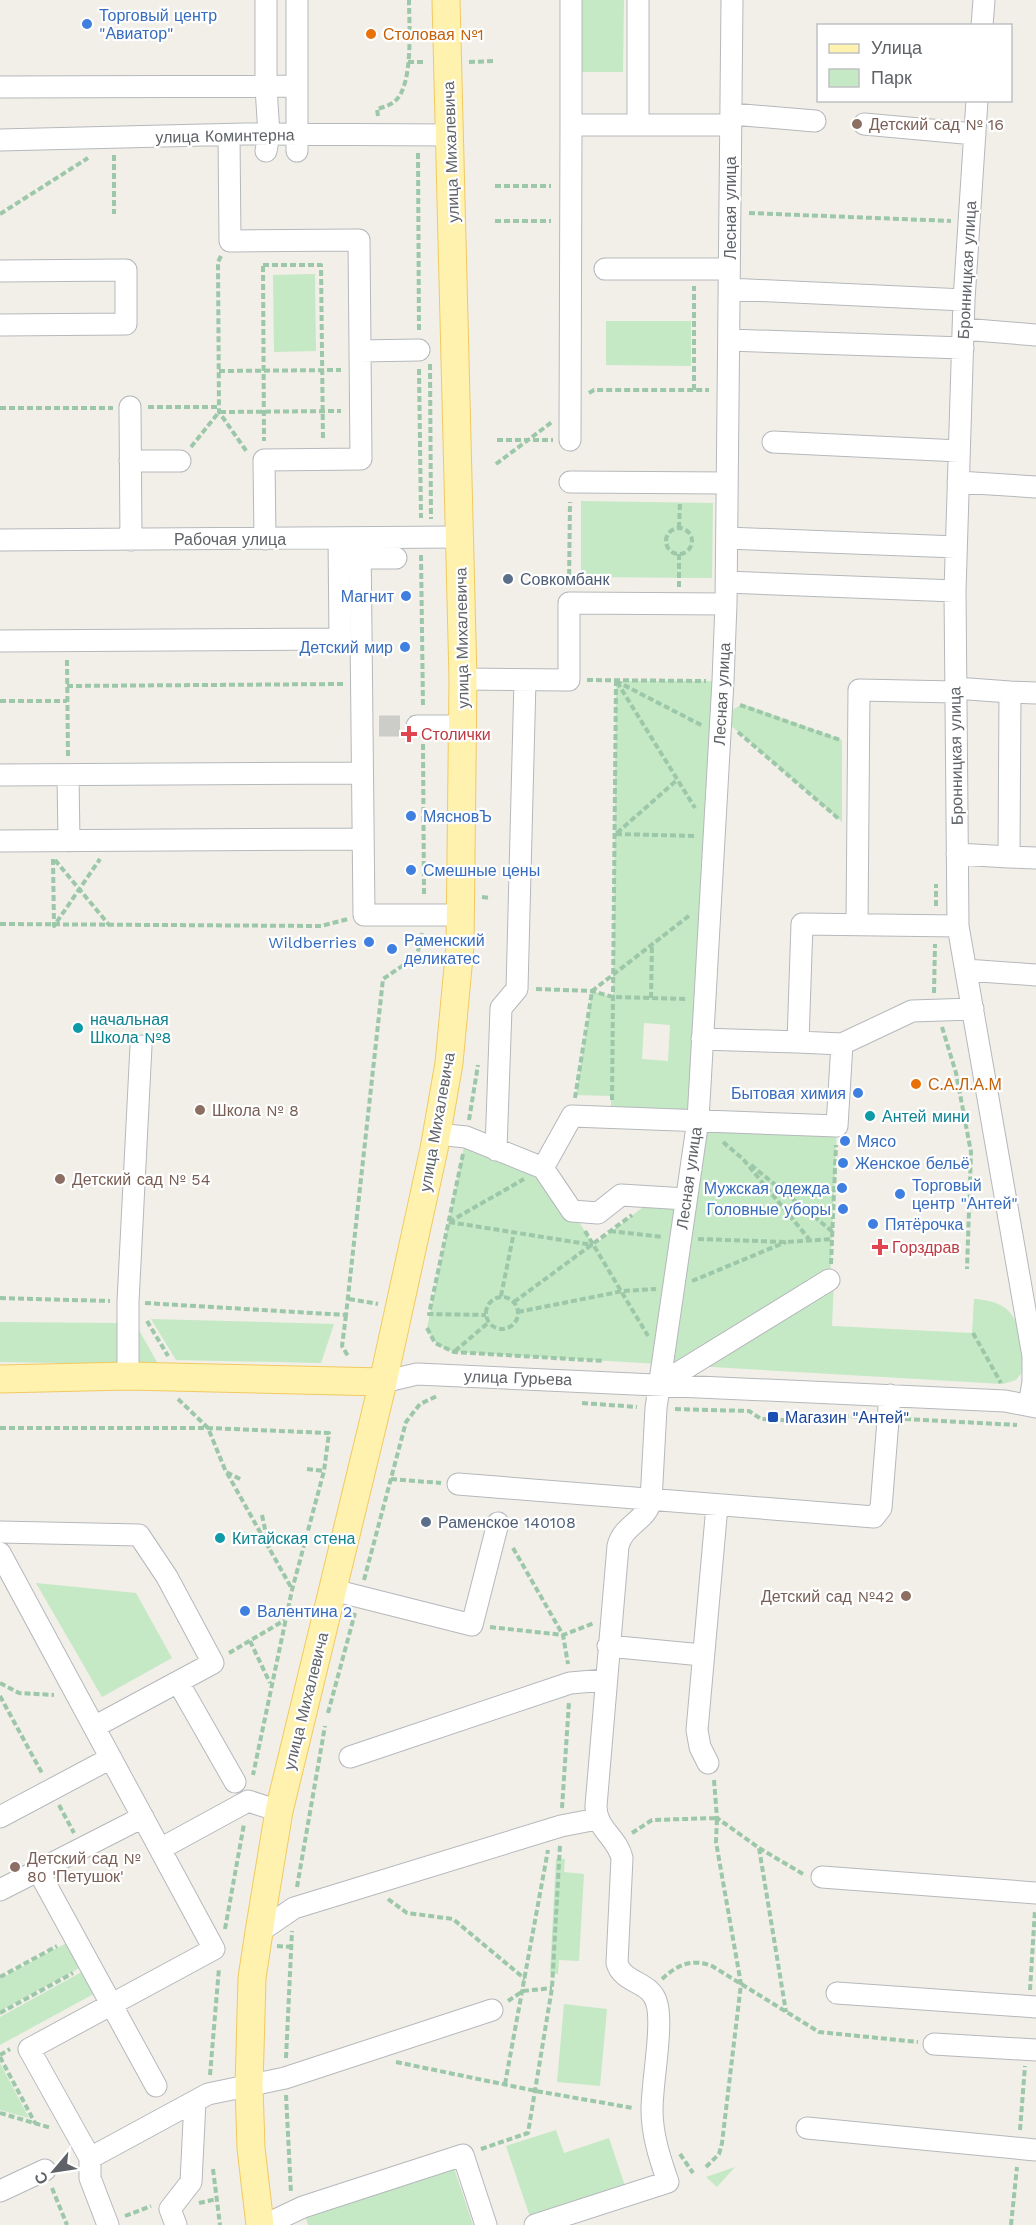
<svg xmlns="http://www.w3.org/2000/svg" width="1036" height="2225" font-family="'Work Sans',sans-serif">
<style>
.green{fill:#c5e8c5;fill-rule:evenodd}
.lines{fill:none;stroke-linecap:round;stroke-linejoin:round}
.minor-tunnel{stroke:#ccccc8;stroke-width:21;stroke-dasharray:21 10;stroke-linecap:butt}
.minor-casing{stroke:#b5b8bc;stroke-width:23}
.major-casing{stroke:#f2c960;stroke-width:29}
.path{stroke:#9cc7a9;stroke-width:4;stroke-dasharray:6 3;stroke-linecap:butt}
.minor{stroke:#fff;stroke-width:21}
.major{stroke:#fff2af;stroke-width:27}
.shop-dot{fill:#3f7fe0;stroke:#fff;stroke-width:2}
.food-dot{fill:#e8710a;stroke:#fff;stroke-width:2}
.education-dot{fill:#8d6e63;stroke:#fff;stroke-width:2}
.service-dot{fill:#5c6f8a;stroke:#fff;stroke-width:2}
.health-dot{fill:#e0444e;stroke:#fff;stroke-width:2}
.culture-dot{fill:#0f9aa8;stroke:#fff;stroke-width:2}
.transit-dot{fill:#1a4fb4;stroke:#fff;stroke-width:2}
.labels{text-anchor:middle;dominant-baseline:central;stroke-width:4.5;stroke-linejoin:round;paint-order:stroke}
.shop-label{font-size:16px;fill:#366cbe;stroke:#fff;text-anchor:start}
.food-label{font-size:16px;fill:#c56008;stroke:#fff;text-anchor:start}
.education-label{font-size:16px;fill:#785e54;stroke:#fff;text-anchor:start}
.street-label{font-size:16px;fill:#5f6368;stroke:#fff}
.service-label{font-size:16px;fill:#4e5e75;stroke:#fff;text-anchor:start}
.health-label{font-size:16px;fill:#be3a42;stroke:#fff;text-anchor:start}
.culture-label{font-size:16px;fill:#0d838f;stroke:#fff;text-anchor:start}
.transit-label{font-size:16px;fill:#164399;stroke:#fff;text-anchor:start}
</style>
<rect width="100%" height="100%" fill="#f1efe8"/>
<path class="green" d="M582,0H624L623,72H582Z
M315,274L316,351L274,352L273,275Z
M606,321H691V366L606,365Z
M581,501L713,503L712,578L581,577Z
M616,681H723L720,716L743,704L842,740V822L721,717L698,1120L837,1126L830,1280L834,1281L832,1326L972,1333L974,1299C1022,1301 1021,1333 1023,1371L1016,1380L1003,1384L454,1352C440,1348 432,1342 427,1328L466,1137L543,1168L594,1245L656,1197L686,1199L697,1120L611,1117V1096L576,1095L592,991L613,997ZM644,1023L670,1025L668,1061L642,1059Z
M151,1319L334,1324L321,1363L176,1360Z
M0,1322L118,1323V1364L0,1362Z
M135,1323L158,1364L133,1362Z
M36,1583L136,1593L172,1658L102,1697Z
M556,1859H565L564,1872L584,1874L579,1961L559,1960L558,1974L550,1973Z
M72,1940L85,1965L0,2011V1979Z
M87,1969L99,1991L0,2045V2017Z
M564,2004L607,2009L600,2086L557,2082Z
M0,2063L29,2118L0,2110Z
M556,2130L564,2153L609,2138L625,2186L530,2217L506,2146Z
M451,2159L473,2225H308L303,2207Z
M735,2167L717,2187L706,2177Z"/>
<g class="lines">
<path class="minor-tunnel" d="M379,726H417"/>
<g class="minor-casing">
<path id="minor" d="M571,0V125H730
M638,0V125
M982,26L984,0
M0,87L297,86
M977,100L964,300L955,591L958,926L1033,1356V1382L1029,1405
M732,114L815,121
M864,124L975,134
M229,136L230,241L359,240L361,459L264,460L265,539
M0,140L245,134L451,135
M266,151L269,135L266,87V0
M297,151V0
M605,269H729
M0,271L126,270V324L0,325
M729,289L964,300
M963,329L1036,335
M729,340L963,348
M360,351L419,350
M130,407L131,540
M570,440L571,125
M773,442L959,451
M130,461H180
M570,482L727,483
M958,482L1036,487
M360,538L364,915H461
M727,538L956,547
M0,540L460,537
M360,558H396
M726,582L955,591
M0,641L340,639L339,538
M463,679L569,680V603L726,604
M955,688L1010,692L1009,857L957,854
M1010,692L1036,693
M417,726H464
M0,775L362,773
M68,775L69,841
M0,841L363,839
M1009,857L1036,858
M857,924L859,690L955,692
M966,970L1036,975
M702,1039L798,1042L802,924L958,926
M842,1044L912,1011L973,1009
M437,1134L466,1137L543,1168L572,1211L598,1213L621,1195L686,1199
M496,1150L501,1008L517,989L525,680
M543,1168L572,1116L837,1126L842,1044L798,1042
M128,1376V1302L141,1046
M383,1382L417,1374L1005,1401L1036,1407
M660,1384L829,1280
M458,1484L874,1517L881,1508L890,1395
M0,1532L139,1535L167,1577L213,1663L94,1727L214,1949L29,2049L90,2158
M0,1553L94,1727
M333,1590L472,1625L498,1523
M608,1646L702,1655
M178,1682L235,1782
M350,1757L570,1683L605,1680
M708,1763L700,1747L697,1730L717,1506
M0,1817L111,1758
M160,1849L248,1801L279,1811
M39,1872L156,2086
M822,1877L1036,1893
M0,1890L143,1817
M259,1932L294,1908L561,1826L597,1819
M837,1993L1036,2007
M934,2044L1036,2050
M807,2128L1036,2150
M0,2191L45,2170
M108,2225L90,2178V2158L208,2094L285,2078L492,2010
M176,2225L170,2209L191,2182L195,2101
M265,2225L303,2207L463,2155L486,2225
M535,2225L668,2182C660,2159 652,2135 652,2110C652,2082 663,2028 657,2004C652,1981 623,1984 617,1963L622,1858C617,1837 596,1829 596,1806L618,1546C623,1525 646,1521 651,1501L656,1408L698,1120L723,681L726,604L732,0"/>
</g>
<g class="major-casing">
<path id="major" d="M0,1379L128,1376L383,1382
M260,2225L251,2148L249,2087L252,1978L259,1932L279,1811L383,1382L434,1149L449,1063L460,946L463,679L446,0"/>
</g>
<path class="path" d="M408,62H425
M469,62L495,61
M378,116L377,109C383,107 390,106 395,101C414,85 409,24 409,0
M418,153L419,332
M114,155V214
M495,186H551
M749,213L951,221
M0,214L88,158
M495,221H551
M221,256L218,262L219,412L247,452
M263,265H321L323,440
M263,266L264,441
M430,364L431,519
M419,369L421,518
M219,371L341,370
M694,390V286
M589,393L594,390H709
M148,407H219
M0,408H113
M220,412L341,411
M497,440H553
M191,447L219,412
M496,464L552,422
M679,528L680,502
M666 541a13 13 0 1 1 26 0a13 13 0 1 1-26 0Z
M421,555L423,707
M569,584L570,502
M679,587V554
M67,660L68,757
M587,680L706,681
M616,681L703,726
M617,682L695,808
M67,686L343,684
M0,701H67
M740,705L840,740
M738,732L839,819
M423,744L424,896
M617,833L677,780
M616,834L696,836
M53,859L54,926L100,859
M55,860L110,926
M482,897L491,898
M936,906V884
M0,924L321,926L348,919
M536,989L592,991L613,997L686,999
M934,993L935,944
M651,998L652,945
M942,1027L956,1073L971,1152L967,1269
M575,1098L592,991L690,915
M612,1100L616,681
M469,1120L478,1065
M723,1142L743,1159L809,1239
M463,1154L429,1314L486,1315
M751,1165L833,1232
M449,1222L593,1245
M449,1222L524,1179
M585,1231L648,1336
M610,1231L663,1237
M698,1239L786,1242L833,1239
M831,1264L836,1145
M692,1281L786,1242
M501,1296L514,1232
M486 1313a16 16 0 1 1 32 0a16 16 0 1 1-32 0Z
M0,1298L110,1301
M349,1299L378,1304
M514,1302L632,1215
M145,1303L346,1315L383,979L417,956L422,933
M518,1312L623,1291L656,1289
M346,1315L342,1346L348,1356
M147,1321L168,1356
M427,1328L435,1343L454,1352L604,1361
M973,1333L1001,1383
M455,1351L489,1322
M178,1399L208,1428L226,1472L242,1480
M582,1403L637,1407
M675,1409L749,1411L761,1419L801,1421L817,1415L871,1417
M905,1419L1017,1425
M0,1428H208L329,1433L324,1471L292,1590L253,1775
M307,1469L324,1471
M227,1473L269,1548
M391,1479L441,1483
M262,1515L269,1548L292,1589
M513,1548L563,1635L568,1664
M364,1580L406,1422L420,1404L437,1396
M490,1627L563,1635L594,1623
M250,1641L270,1683
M229,1653L285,1620
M0,1683L19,1693L54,1695
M0,1696L43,1775
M328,1713L355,1613
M714,1780L717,1818L759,1848L786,2012
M59,1805L74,1833
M562,1808L569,1702
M632,1833L652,1820L717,1818L716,1842L741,1984L722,2143L719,2154L704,2169
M759,1848L803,1874
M297,1887L325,1726
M388,1899L407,1913L453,1919L525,1979
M225,1929L244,1824
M277,1946L292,1947
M0,1977L57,1946
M662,1979C677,1965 692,1958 712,1966L819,2032L918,2042
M1030,1990L1035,1910
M508,2001L523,1991L552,1988
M0,2013L73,1973
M0,2055L10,2049
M0,2057L35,2123
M286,2058L292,1931
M396,2062L536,2091L633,2108
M210,2075L219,1968
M505,2084L548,1850
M286,2095L291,2193
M0,2113L51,2128
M1020,2130L1025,2066
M481,2149L528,2133L552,1988L560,1845
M680,2154L693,2173
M213,2169L220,2225
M52,2188L67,2225
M199,2203L217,2199
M125,2216L151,2206
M1011,2225L1017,2167"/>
<use href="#minor" class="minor"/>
<use href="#major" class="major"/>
</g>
<g class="shop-dot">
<circle cx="87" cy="24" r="6"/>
<circle cx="406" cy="596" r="6"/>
<circle cx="405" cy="647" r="6"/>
<circle cx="411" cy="816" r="6"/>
<circle cx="411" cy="870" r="6"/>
<circle cx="369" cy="942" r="6"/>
<circle cx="392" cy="949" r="6"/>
<circle cx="858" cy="1093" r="6"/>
<circle cx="845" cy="1141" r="6"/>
<circle cx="843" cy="1163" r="6"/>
<circle cx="842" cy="1188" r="6"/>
<circle cx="900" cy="1194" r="6"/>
<circle cx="843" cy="1209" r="6"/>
<circle cx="873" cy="1224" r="6"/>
<circle cx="245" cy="1611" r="6"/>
</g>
<g class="food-dot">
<circle cx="371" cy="34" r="6"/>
<circle cx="916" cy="1084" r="6"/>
</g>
<g class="education-dot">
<circle cx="857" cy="124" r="6"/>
<circle cx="200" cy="1110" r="6"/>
<circle cx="60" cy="1179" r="6"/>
<circle cx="906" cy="1596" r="6"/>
<circle cx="15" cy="1867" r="6"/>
</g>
<g class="service-dot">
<circle cx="508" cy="579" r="6"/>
<circle cx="426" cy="1522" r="6"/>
</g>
<g class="health-dot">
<path d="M406 725h6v6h6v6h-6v6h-6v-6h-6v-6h6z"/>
<path d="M877 1238h6v6h6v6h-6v6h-6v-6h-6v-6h6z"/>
</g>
<g class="culture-dot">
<circle cx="78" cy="1028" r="6"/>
<circle cx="870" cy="1116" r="6"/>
<circle cx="220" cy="1538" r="6"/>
</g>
<rect class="transit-dot" x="767" y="1411" width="12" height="12" rx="3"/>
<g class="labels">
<g class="shop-label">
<text x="99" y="15">Торговый центр<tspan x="99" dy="18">"Авиатор"</tspan></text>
<text x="394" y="596" text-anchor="end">Магнит</text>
<text x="393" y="647" text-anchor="end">Детский мир</text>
<text x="423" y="816">МясновЪ</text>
<text x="423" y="870">Смешные цены</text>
<text x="404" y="940">Раменский<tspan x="404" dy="18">деликатес</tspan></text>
<text x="357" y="942" text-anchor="end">Wildberries</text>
<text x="846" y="1093" text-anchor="end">Бытовая химия</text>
<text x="857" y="1141">Мясо</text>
<text x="855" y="1163">Женское бельё</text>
<text x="912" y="1185">Торговый<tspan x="912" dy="18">центр "Антей"</tspan></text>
<text x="830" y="1188" text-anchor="end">Мужская одежда</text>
<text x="831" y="1209" text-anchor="end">Головные уборы</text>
<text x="885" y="1224">Пятёрочка</text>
<text x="257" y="1611">Валентина 2</text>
</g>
<g class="food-label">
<text x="383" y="34">Столовая №1</text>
<text x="928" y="1084">С.А.Л.А.М</text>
</g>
<g class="education-label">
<text x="869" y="124">Детский сад № 16</text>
<text x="212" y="1110">Школа № 8</text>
<text x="72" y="1179">Детский сад № 54</text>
<text x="894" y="1596" text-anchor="end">Детский сад №42</text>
<text x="27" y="1858">Детский сад №<tspan x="27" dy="18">80 'Петушок'</tspan></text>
</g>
<g class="street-label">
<text transform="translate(225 136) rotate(-1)">улица Коминтерна</text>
<text transform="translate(451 152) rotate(-92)">улица Михалевича</text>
<text transform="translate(730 208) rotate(-90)">Лесная улица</text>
<text transform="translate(967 270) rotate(-87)">Бронницкая улица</text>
<text x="230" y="539">Рабочая улица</text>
<text transform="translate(462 638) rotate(-91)">улица Михалевича</text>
<text transform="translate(722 694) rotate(-87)">Лесная улица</text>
<text transform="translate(956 756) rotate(-91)">Бронницкая улица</text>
<text transform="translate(437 1122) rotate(-80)">улица Михалевича</text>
<text transform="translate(689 1178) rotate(-82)">Лесная улица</text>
<text transform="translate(518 1378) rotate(2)">улица Гурьева</text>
<text transform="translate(306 1701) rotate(-76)">улица Михалевича</text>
</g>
<g class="service-label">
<text x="520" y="579">Совкомбанк</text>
<text x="438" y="1522">Раменское 140108</text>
</g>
<g class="health-label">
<text x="421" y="734">Столички</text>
<text x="892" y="1247">Горздрав</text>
</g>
<g class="culture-label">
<text x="90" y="1019">начальная<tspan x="90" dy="18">Школа №8</tspan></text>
<text x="882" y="1116">Антей мини</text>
<text x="232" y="1538">Китайская стена</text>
</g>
<g class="transit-label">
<text x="785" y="1417">Магазин "Антей"</text>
</g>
</g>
<rect x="817" y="24" width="195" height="78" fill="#ffffff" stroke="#bfc1c3" stroke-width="1.5"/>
<rect x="829" y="44" width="30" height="9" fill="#fff2af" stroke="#bfc1c3" stroke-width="1.5"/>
<text x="871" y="54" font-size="18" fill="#5f6368">Улица</text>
<rect x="829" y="69" width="30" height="18" fill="#c5e8c5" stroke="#bfc1c3" stroke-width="1.5"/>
<text x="871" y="84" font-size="18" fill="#5f6368">Парк</text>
<g transform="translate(54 2171) rotate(241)" stroke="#ffffff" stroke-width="4.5" paint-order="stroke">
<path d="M0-4.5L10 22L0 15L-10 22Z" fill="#5f6368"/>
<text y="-9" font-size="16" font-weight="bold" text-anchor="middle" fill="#5f6368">С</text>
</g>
</svg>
